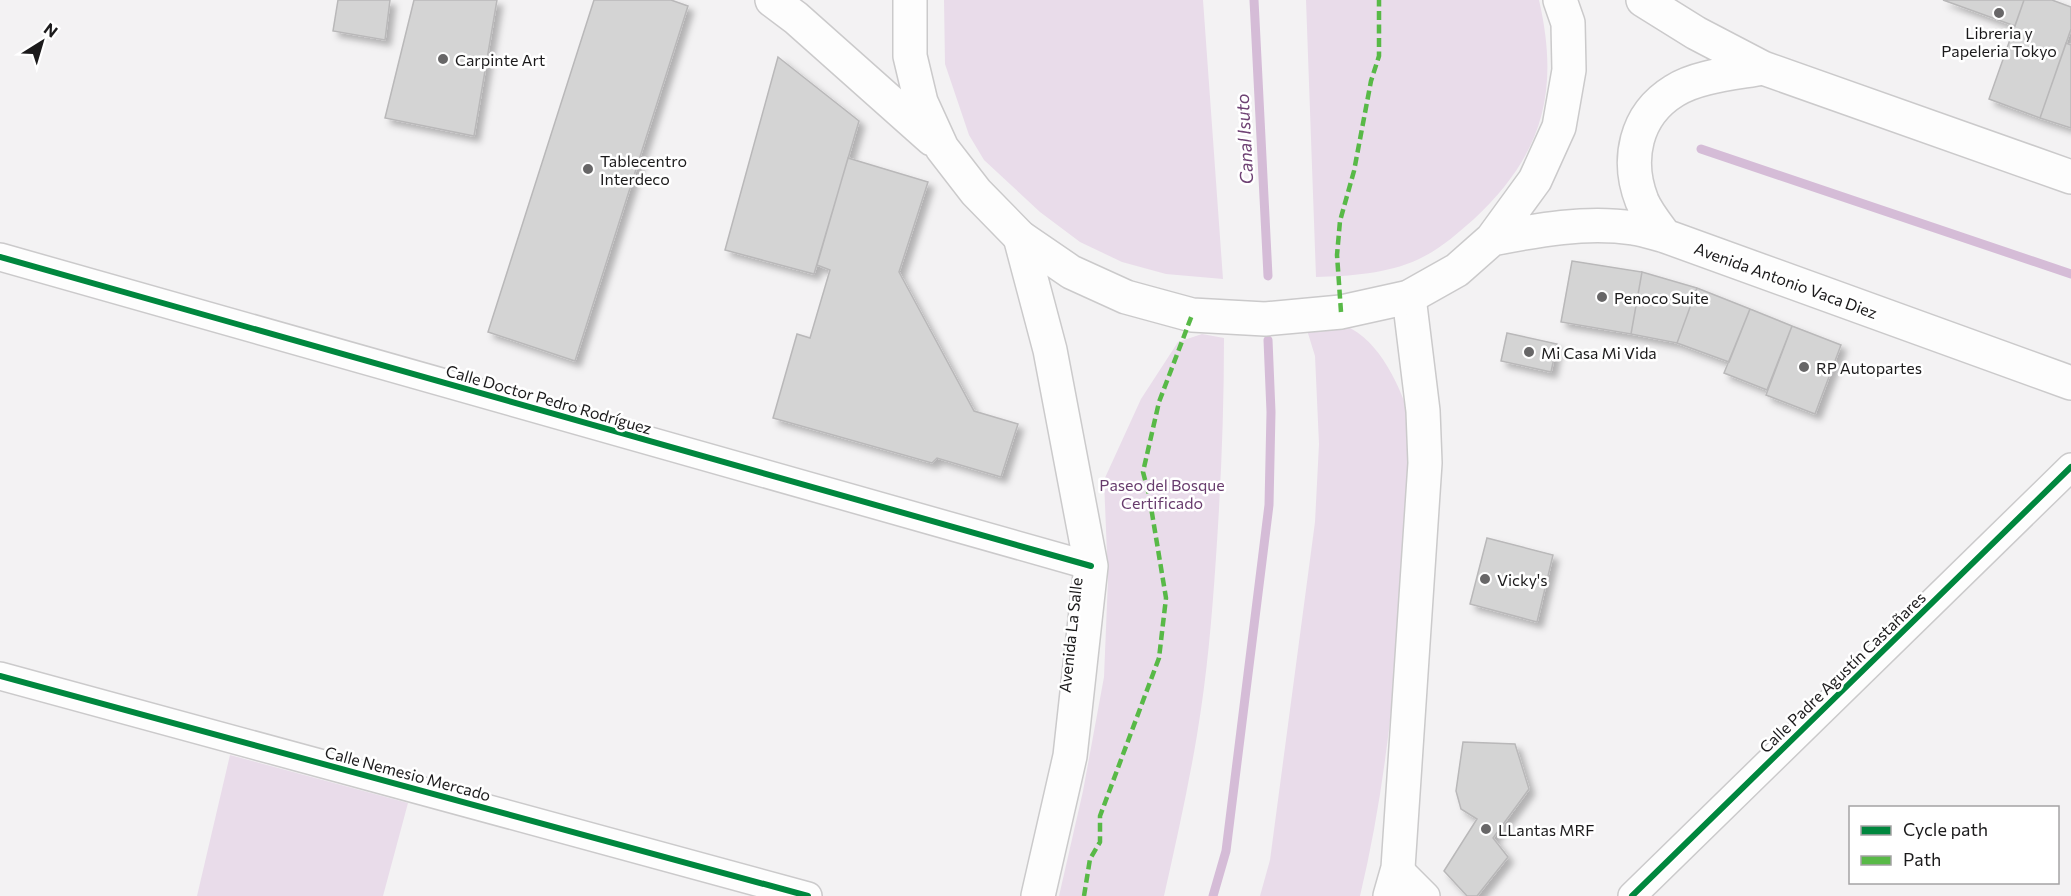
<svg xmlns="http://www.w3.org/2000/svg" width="2071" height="896" font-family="Commissioner,sans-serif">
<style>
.green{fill:#e9dcea}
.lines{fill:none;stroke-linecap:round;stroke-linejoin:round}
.stream{stroke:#d5bcd7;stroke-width:9}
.building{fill:#d4d4d4;stroke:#b9b8b9;stroke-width:1.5;filter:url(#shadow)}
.street-casing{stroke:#cbcacb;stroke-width:30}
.secondary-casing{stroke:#cbcacb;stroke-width:36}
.highway-casing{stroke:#cbcacb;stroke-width:36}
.street{stroke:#fdfdfd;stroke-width:27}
.secondary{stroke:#fdfdfd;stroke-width:33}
.highway{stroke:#fdfdfd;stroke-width:33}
.quiet{stroke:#58b947;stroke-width:4.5;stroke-dasharray:9 4.5;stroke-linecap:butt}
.cycleway-casing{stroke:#fff;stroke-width:10}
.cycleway{stroke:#00873e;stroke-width:6}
.poi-dot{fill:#676667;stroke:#fff;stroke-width:2}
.labels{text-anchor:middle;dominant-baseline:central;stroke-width:5;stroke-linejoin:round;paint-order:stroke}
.poi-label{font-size:16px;fill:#1b1a1b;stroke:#fff;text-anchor:start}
.street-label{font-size:16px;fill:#1b1a1b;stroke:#fff}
.park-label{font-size:16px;fill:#683c6d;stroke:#fff}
.water-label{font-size:18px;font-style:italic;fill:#6e4173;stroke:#fff}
</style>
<defs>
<filter id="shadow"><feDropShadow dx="5.5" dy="5.5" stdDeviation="3" flood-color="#0004"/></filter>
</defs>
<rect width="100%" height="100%" fill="#f3f2f3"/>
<path class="green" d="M944,0H1203L1223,279L1166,274L1122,262L1080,242L1040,212L984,160L969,135L945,64Z
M1306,0H1539C1560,91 1543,155 1474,219C1457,234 1440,249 1419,259C1387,274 1350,276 1316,277Z
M1345,326C1380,339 1402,390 1412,424C1402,582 1397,741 1360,896H1260L1270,860L1315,522L1319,444L1315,356L1307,330Z
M1202,334L1224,338C1224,412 1221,484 1216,557C1212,617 1207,676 1197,735C1188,789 1176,842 1164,896H1059L1083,791L1104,677L1108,579L1104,480L1141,399L1178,342Z
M230,755L408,803L383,896H197Z"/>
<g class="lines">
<path class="stream" d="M1254,0L1268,276
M1701,149L2071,274
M1213,896L1226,851L1269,505L1271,412L1268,340"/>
</g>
<path class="building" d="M338,0H390L385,40L333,31Z
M414,0H497L474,136L385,118Z
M594,0H671L688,6L575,361L488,332Z
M1943,0H2024L2015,26Z
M2024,0H2052L2071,7V29L2040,118L1989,99Z
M2066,43L2071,45V128L2040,118Z
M778,57L859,121L814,274L725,250Z
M848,158L928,182L899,272L974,411L1018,424L1001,477L937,458L932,463L773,418L797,334L810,338L830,270L817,265Z
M1572,261L1642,272L1631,334L1561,322Z
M1642,272L1697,288L1677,343L1631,334Z
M1697,288L1750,309L1729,362L1677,343Z
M1750,309L1792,326L1767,390L1724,373Z
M1792,326L1841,345L1815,414L1766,395Z
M1507,333L1557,344L1551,372L1501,361Z
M1487,538L1553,555L1537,622L1470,604Z
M1463,742L1515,744L1529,789L1493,838L1508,857L1477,896H1467L1444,871L1477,819L1461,809L1456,791Z"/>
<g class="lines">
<g class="street-casing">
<path id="street" d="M0,257L1091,566
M0,676L808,896
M1398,868L1426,896
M1632,896L2071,467"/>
</g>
<g class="secondary-casing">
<path id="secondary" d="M1020,237L1050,350L1091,566L1070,756L1038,896
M1390,896L1398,868L1425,463L1423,411L1409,297"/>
</g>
<g class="highway-casing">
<path id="highway" d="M772,0L796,18L932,139
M910,0V56L921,102L942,148L976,192L1020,237L1071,272L1126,297L1192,315L1265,319L1341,312L1409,297L1457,270L1492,239L1535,180L1559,127L1569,70L1568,23L1560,0
M1643,0L1696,33L1763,68L2071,177
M1665,236C1657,225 1647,213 1642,201C1626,160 1635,115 1674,91C1697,76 1736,73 1763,68
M1492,239C1538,230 1586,221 1633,228C1643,229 1654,233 1665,236L2071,383"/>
</g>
<use href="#street" class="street"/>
<use href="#secondary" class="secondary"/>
<use href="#highway" class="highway"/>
<path class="quiet" d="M1341,312L1337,255L1340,221L1354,171L1371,81L1379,56V0
M1084,896L1090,859L1100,842V816L1159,658L1166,598L1149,495L1143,472L1159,402L1192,315"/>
<g class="cycleway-casing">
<path id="cycleway" d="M0,257L1091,566
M0,676L808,896
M1632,896L2071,467"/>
</g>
<use href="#cycleway" class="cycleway"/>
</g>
<g class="poi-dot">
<circle cx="1999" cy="13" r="6"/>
<circle cx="443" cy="59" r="6"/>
<circle cx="588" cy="169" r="6"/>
<circle cx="1602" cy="297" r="6"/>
<circle cx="1529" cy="352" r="6"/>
<circle cx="1804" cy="367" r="6"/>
<circle cx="1485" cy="579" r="6"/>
<circle cx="1486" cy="829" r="6"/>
</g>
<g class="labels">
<g class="poi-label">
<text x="1999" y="32" text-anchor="middle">Libreria y<tspan x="1999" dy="18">Papeleria Tokyo</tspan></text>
<text x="455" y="59">Carpinte Art</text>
<text x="600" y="160">Tablecentro<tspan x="600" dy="18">Interdeco</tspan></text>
<text x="1614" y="297">Penoco Suite</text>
<text x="1541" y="352">Mi Casa Mi Vida</text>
<text x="1816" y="367">RP Autopartes</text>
<text x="1497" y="579">Vicky's</text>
<text x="1498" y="829">LLantas MRF</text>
</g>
<g class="street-label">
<text transform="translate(1786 280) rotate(20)">Avenida Antonio Vaca Diez</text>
<text transform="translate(549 399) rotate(16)">Calle Doctor Pedro Rodríguez</text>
<text transform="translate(1070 635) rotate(-84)">Avenida La Salle</text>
<text transform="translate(1842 672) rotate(-44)">Calle Padre Agustín Castañares</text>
<text transform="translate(408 773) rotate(15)">Calle Nemesio Mercado</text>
</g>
<g class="park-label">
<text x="1162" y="484">Paseo del Bosque<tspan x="1162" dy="18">Certificado</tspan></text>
</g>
<g class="water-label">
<text transform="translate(1244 139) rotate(-93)">Canal Isuto</text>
</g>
</g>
<rect x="1849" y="806" width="210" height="78" fill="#ffffff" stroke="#a4a3a4" stroke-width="1.5"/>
<rect x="1861" y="826" width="30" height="9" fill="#00873e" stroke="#a4a3a4" stroke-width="1.5"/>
<text x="1903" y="836" font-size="18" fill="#1b1a1b">Cycle path</text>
<rect x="1861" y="856" width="30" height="9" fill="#58b947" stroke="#a4a3a4" stroke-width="1.5"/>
<text x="1903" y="866" font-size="18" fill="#1b1a1b">Path</text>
<g transform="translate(42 42) rotate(37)" stroke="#ffffff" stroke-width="4.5" paint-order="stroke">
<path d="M0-4.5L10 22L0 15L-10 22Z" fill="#1b1a1b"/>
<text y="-9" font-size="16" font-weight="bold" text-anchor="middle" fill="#1b1a1b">N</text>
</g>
</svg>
